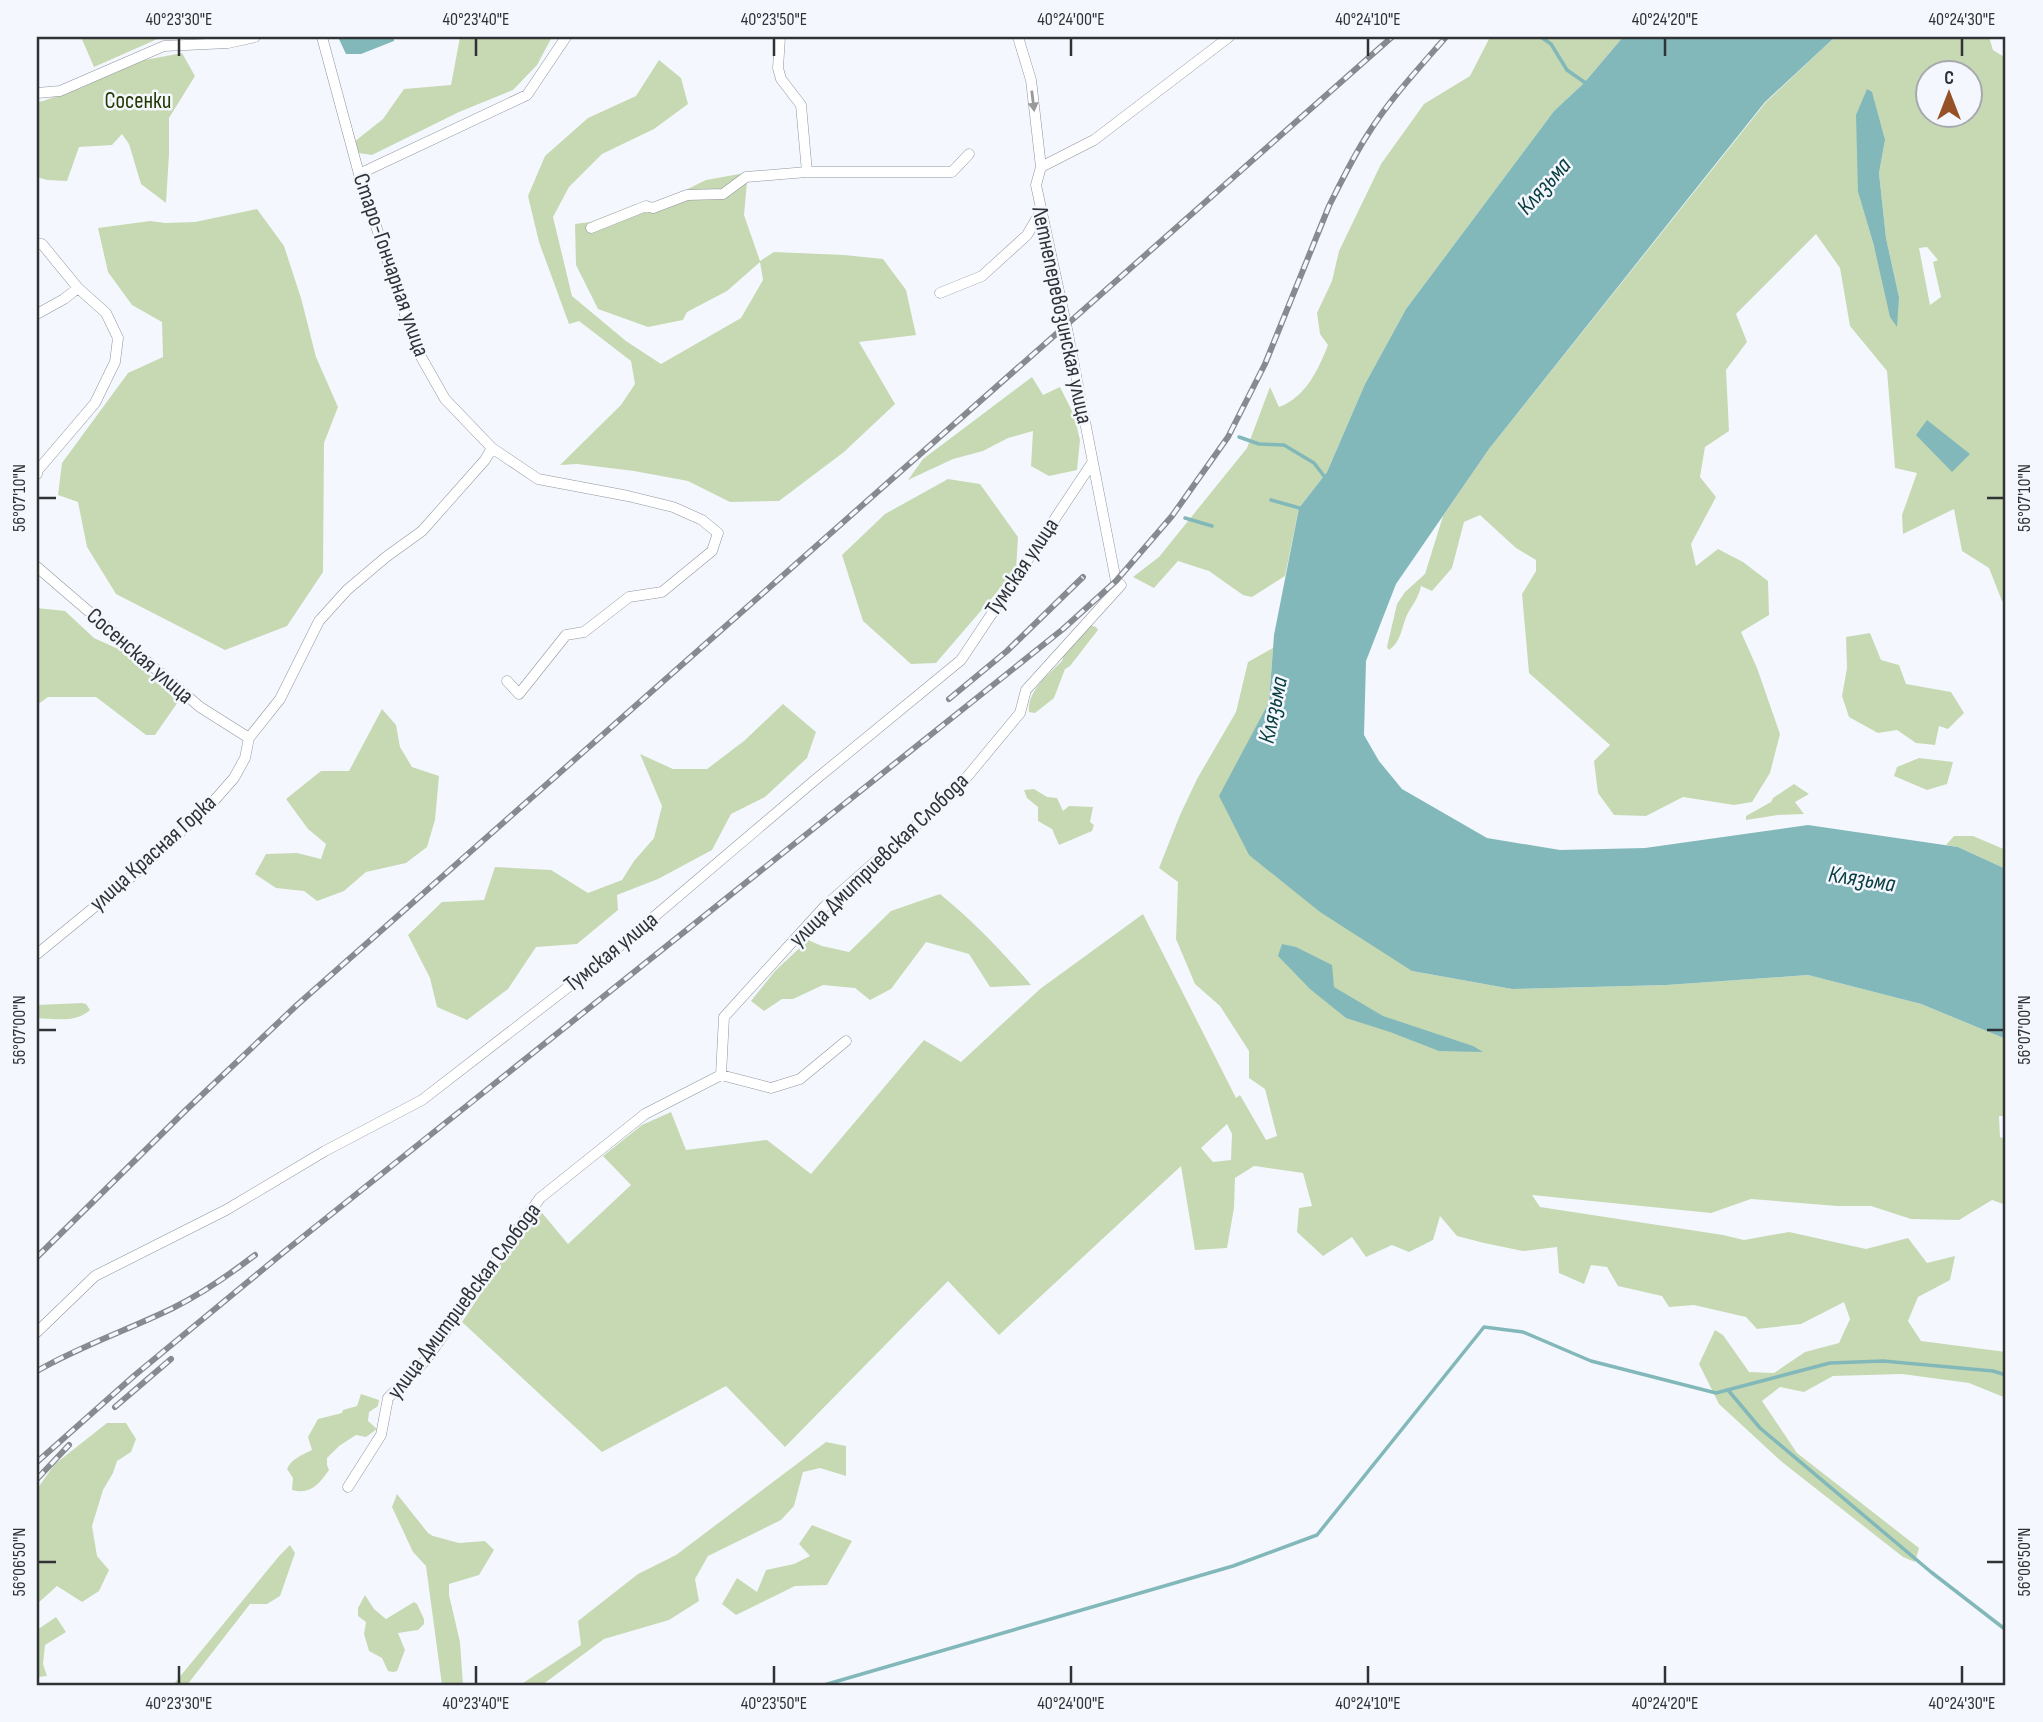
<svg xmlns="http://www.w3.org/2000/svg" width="2043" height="1722" font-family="'Sofia Sans Condensed',sans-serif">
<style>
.green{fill:#c7d9b3;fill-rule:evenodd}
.water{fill:#83b8ba}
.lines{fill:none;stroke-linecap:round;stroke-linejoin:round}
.stream{stroke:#83b8ba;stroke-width:3.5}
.street-casing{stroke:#90959e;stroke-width:11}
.street{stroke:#fff;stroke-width:10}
.rail-casing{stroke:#878a8f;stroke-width:6}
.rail{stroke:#f4f8fe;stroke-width:3.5;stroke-dasharray:10;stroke-linecap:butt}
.oneway{fill:#98999a}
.ticks{fill:none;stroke:#303336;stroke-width:2.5}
.labels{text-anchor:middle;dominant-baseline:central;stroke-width:5;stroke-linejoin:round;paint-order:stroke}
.park-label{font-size:23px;fill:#253900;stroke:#f4f8fe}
.street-label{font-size:23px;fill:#303336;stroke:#f4f8fe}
.water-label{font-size:24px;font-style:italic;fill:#0a3d3f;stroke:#f4f8fe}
.neatline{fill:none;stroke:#303336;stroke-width:2.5}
.ticks-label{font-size:18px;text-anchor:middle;fill:#303336}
</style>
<rect width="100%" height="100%" fill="#f4f8fe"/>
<path class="green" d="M81,37H162L94,67Z
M460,37H552L537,65L513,90L459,112L372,155L359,153L354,142L383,119L404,89L451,85Z
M1490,37H1623L1584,83L1554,111L1406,309L1365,384L1327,472L1299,508L1285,576L1252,597L1243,595L1209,571L1178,561L1154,588L1133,577L1159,557L1247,448L1270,387L1279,407C1306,397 1318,370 1328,345L1320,334L1317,313L1332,281L1339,251L1381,164L1424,104L1470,76Z
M1835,37H1989L1993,50L2006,58V603L2002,601L1989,568L1962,551L1954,509L1903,534L1902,515L1917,473L1895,468L1887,371L1850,326L1840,268L1816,234L1736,314L1747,342L1726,370L1729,431L1705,447L1700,477L1716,497L1691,544L1696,566L1718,549L1743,562L1768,581L1769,615L1741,632L1757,668L1780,734L1770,773L1752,802L1734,805L1683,797L1646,816L1614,815L1598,793L1594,761L1610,745L1529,673L1522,594L1536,571V560L1516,548L1480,515L1464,522L1452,568L1432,591L1421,586C1419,597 1413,604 1408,613C1401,627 1402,641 1389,650L1387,647L1397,604L1405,592L1425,574L1443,516L1489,449L1766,102ZM1927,74H1969V116H1927ZM1885,140L1879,173L1886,238L1899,297L1874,246L1858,192ZM1927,247L1938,260L1933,262L1941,297L1930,305L1919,248Z
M182,53L195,76L169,118V154L166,203L141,184L129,144L122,134L112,145L79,147L67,181L47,180L37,177V102L43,101L83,87L134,62Z
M659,60L681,78L688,104L654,129L602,154L569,187L553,217L572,296L626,341L661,364L741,318L763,280L760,262L727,291L687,312L683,320L648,327L598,309L576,265L575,224L590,222L636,204L651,207L706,180L745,173L747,182L744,215L760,261L774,252L844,255L883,259L906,290L916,335L859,342L895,404L844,452L779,501L730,502L688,481L634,471L577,464L560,465L621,405L635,384L631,361L579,321L569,324L539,242L528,196L545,156L588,118L636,96Z
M257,209L284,246L301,298L316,357L338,407L324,443L323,572L287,626L225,650L116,594L87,547L78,502L58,495L62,463L128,373L163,357L162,322L132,305L108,272L98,228L150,221L165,223L195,222Z
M1032,377L1043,395L1060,387L1074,415L1080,440L1077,470L1049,476L1031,466L1033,431L1008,438L983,451L953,459L908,480L923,459Z
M948,479L980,484L1018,537L1016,570L936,663L911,664L863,621L842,555L885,514Z
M37,608L65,611L94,638L125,652L178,702L155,735H146L96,697H48L37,705Z
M1089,625L1096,627L1098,630L1070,666L1065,669L1054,698L1035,713L1029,712C1027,691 1048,675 1062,661L1064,655Z
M1870,633L1881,660L1899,665L1906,684L1951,692L1964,713L1948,729L1939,726L1935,745L1916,743L1897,730L1878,733L1849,717L1842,696L1847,668L1846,637Z
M1273,648L1269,702L1220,797L1412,971L1512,989L1667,985L1808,975L1921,1004L2006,1039V1116H1999L2000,1137L2006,1139V1205L1992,1200L1959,1220L1911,1219L1871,1206H1837L1751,1199L1711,1213L1532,1195L1540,1207L1723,1235L1744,1240L1789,1232L1866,1249L1908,1238L1927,1263L1955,1256L1950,1280L1918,1297L1908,1321L1921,1341L2006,1352V1398L1969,1383L1902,1374L1833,1376L1804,1392L1780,1387L1762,1401L1797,1453L1919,1548L1915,1562L1903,1557L1782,1462L1719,1404L1699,1364L1715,1330L1723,1335L1749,1372L1774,1373L1805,1352L1839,1343L1850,1319L1844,1302L1801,1324L1757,1329L1746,1317L1694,1305L1669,1307L1662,1296L1618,1286L1607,1267L1591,1265L1584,1284L1559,1273L1557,1247L1523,1251L1484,1243L1457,1236L1440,1216L1433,1240L1409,1252L1392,1245L1366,1257L1352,1237L1323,1256L1297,1232L1299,1208L1312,1206L1303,1173L1254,1166L1235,1178L1234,1208L1227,1248L1195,1250L1181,1166L999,1335L948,1281L785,1447L726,1386L602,1452L462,1322L538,1208L568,1244L631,1185L603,1156L642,1125L671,1112L686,1150L767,1140L811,1174L924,1040L961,1062L1040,989L1143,914L1236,1098L1240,1095L1266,1140L1277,1136L1265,1089L1249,1078V1051L1220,1006L1195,984L1176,939L1178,882L1159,868L1180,815L1197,779L1236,712L1248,662ZM1227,1124L1232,1134L1231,1160L1213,1162L1201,1148Z
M783,704L816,732L807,758L765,797L731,814L712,850L658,879L617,895L618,910L577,944L536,947L508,989L467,1020L437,1007L430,978L408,935L442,902L484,900L495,867L551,870L588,893L622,880L634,861L654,838L662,806L640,754L673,769H707L744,741Z
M382,709L396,725L400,747L412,767L439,776L435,820L427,847L406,863L366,872L344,891L317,901L304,891L276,888L255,874L266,854L297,853L321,859L326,844L308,829L286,799L321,771H349Z
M1919,758L1953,762L1947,784L1927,790L1894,776L1897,767Z
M1794,784L1809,794L1795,802L1804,814L1778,815L1746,820V816L1771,802L1773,798Z
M1034,789L1047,797L1057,798L1063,811L1069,806L1093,807L1090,822L1094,825L1092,831L1059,845L1052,829L1038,821V807L1027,798L1024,790Z
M1954,836H1973L2006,850V869L1958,847L1946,845Z
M940,894C974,922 1003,952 1031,985L990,987L969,954L926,942L891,989L870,1000L855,988L823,985L793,999H782L764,1011L751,1001L775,971L808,940L822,946L849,952L891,911Z
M82,1003L86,1004L90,1010C77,1023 54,1019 37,1018V1005Z
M361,1394L379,1400L378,1406L369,1412L368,1421L377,1429L366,1437L356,1435L339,1446L327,1458V1465L329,1470C319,1484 311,1495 292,1490L293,1478L287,1469C291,1459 302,1455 312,1450L308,1437L318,1419L342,1413L343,1410L357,1406Z
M107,1423H126L136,1439L131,1452L117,1461L113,1473L103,1490L92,1526L97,1556L109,1570L99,1591L82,1602L57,1586L37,1604V1489L55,1464Z
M826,1442L846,1446V1476L820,1468L803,1472L794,1506L781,1520L708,1556L695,1579L699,1601L669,1620L604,1639L542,1685H520L581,1645L578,1621L638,1574L676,1555Z
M397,1494L428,1533L433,1536L459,1543L485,1541L494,1550L479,1575L449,1584V1595L460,1642L463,1685H442L426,1566L413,1552L392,1507Z
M812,1525L852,1541L827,1585L795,1586L736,1615L722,1604L737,1578L757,1592L766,1570L794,1564L810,1556L799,1544Z
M290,1545L295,1553L280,1596L267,1604H250L187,1685H173L280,1555Z
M365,1595L374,1609L386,1619L414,1602L417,1604L424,1619V1624L418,1630L398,1633L405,1650L397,1671L393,1672L388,1671L382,1658L369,1651L364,1634L366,1622L358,1616V1608Z
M56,1617L66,1632L45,1645L43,1664L47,1676L37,1677V1630Z"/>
<path class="water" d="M338,37H394V41L361,54H346Z
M1623,37H1835L1765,102L1694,191L1489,449L1396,584L1366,661L1364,735L1379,761L1402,789L1487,838L1560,850L1645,848L1808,825L1958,847L2006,869V1039L1921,1004L1808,975L1667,985L1512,989L1412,971L1320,912L1249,855L1219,796L1269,702L1274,635L1299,508L1327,472L1365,384L1406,309L1554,111L1584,83Z
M1867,89L1872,92L1885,140L1879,173L1886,238L1899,297L1897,327L1890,317L1874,246L1858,192L1856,115Z
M1927,420L1970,454L1952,472L1916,435Z
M1282,944L1296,947L1332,965L1334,987L1383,1016L1473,1046L1483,1052L1439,1051L1390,1032L1346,1018L1310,989L1278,956Z"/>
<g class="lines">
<path class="stream" d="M1541,37L1551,44L1567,70L1587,84
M1239,437L1259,444L1284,445L1314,463L1324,476H1329
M1271,500L1303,509
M1185,518L1212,526
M1728,1390L1760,1428L1931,1572L2006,1630
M824,1685L1233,1566L1317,1535L1484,1327L1523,1332L1591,1361L1716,1393L1830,1363L1883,1361L1993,1371L2006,1375"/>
<g class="street-casing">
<path id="street" d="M322,37L359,174L416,348L445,399L492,448L538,479L628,496L673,507L702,520L718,533L712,551L662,592L629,597L584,632L566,635L519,694L507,681
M780,37L778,68L781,79L801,105L807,172
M37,93L60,91L164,46L228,43L255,37
M1041,167L1094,140L1229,37
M359,174L527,95L566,37
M591,228L646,206L653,208L687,195L723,194L746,177L807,172H952L969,154
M37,244H42L78,288L106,313L118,338L115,362L95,403L38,470L37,474
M940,293L982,276L1027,235L1041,211
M37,314L64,299L78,288
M37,567L200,707L249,738
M37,954L136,873L212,803L234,778L245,758L249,738L280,699L319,621L347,590L386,557L422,531L485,460L492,448
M721,1075L771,1088L800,1079L846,1041
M37,1332L95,1276L226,1210L325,1151L422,1100L602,961L815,780L961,660L1092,463
M348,1487L381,1435L388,1398L425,1361L540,1198L645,1114L721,1075L724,1017L825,906L957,789L1020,713L1026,690L1121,585L1116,581L1066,324L1036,185L1041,167L1031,80L1018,37"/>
</g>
<use href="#street" class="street"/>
<g class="rail-casing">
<path id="rail" d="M949,699L1007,651L1083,577
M37,1257L186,1110L297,1005L1392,37
M37,1371C80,1346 128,1330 173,1308C203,1293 229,1275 255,1255
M115,1407L171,1359
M37,1462L135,1375L284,1252L1063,629L1116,581L1172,516L1228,437L1265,364L1329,206C1341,182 1353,157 1368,134C1390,99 1419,68 1446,37
M37,1479L69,1445"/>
</g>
<use href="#rail" class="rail"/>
</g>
<defs><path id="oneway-solid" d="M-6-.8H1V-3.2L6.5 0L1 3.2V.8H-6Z" transform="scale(1.75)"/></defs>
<use class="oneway" href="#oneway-solid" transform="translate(1033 101) rotate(83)"/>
<path class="ticks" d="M179,38V56M476,38V56M774,38V56M1071,38V56M1368,38V56M1665,38V56M1962,38V56M38,498H56M1987,498H2004M38,1030H56M1987,1030H2004M38,1562H56M1987,1562H2004M179,1666V1684M476,1666V1684M774,1666V1684M1071,1666V1684M1368,1666V1684M1665,1666V1684M1962,1666V1684"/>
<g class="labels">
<g class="park-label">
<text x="138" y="101">Сосенки</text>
</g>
<g class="street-label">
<text transform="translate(391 265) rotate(71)">Старо-Гончарная улица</text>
<text transform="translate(1062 315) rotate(78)">Летнеперевозинская улица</text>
<text transform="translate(1022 567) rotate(-56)">Тумская улица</text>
<text transform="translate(140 656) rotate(41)">Сосенская улица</text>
<text transform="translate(153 853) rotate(-42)">улица Красная Горка</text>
<text transform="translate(879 860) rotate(-44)">улица Дмитриевская Слобода</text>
<text transform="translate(611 952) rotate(-39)">Тумская улица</text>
<text transform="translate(464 1301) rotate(-53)">улица Дмитриевская Слобода</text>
</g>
<g class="water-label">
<text transform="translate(1544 186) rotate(-48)">Клязьма</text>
<text transform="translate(1273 710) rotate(-78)">Клязьма</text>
<text transform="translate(1862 879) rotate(9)">Клязьма</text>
</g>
</g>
<rect width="2043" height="1722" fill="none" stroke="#f4f8fe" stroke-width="77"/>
<g transform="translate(1949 94)"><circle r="33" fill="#f4f8fe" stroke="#a6a9ae" stroke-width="2"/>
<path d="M0-5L12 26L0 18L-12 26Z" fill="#965226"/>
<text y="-10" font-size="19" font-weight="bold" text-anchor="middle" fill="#303336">С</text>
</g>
<rect x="38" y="38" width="1966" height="1646" class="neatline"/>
<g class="ticks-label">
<text x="179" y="25">40°23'30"E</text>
<text x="476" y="25">40°23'40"E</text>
<text x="774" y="25">40°23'50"E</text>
<text x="1071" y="25">40°24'00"E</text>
<text x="1368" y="25">40°24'10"E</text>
<text x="1665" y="25">40°24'20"E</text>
<text x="1962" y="25">40°24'30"E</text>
<text transform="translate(19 498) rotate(-90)" y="6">56°07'10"N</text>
<text transform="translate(2024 498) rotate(-90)" y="6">56°07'10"N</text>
<text transform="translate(19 1030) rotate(-90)" y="6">56°07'00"N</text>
<text transform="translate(2024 1030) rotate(-90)" y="6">56°07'00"N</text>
<text transform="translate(19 1562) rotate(-90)" y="6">56°06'50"N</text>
<text transform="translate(2024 1562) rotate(-90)" y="6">56°06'50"N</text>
<text x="179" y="1709">40°23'30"E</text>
<text x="476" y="1709">40°23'40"E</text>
<text x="774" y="1709">40°23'50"E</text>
<text x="1071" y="1709">40°24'00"E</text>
<text x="1368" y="1709">40°24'10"E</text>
<text x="1665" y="1709">40°24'20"E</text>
<text x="1962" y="1709">40°24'30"E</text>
</g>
</svg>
